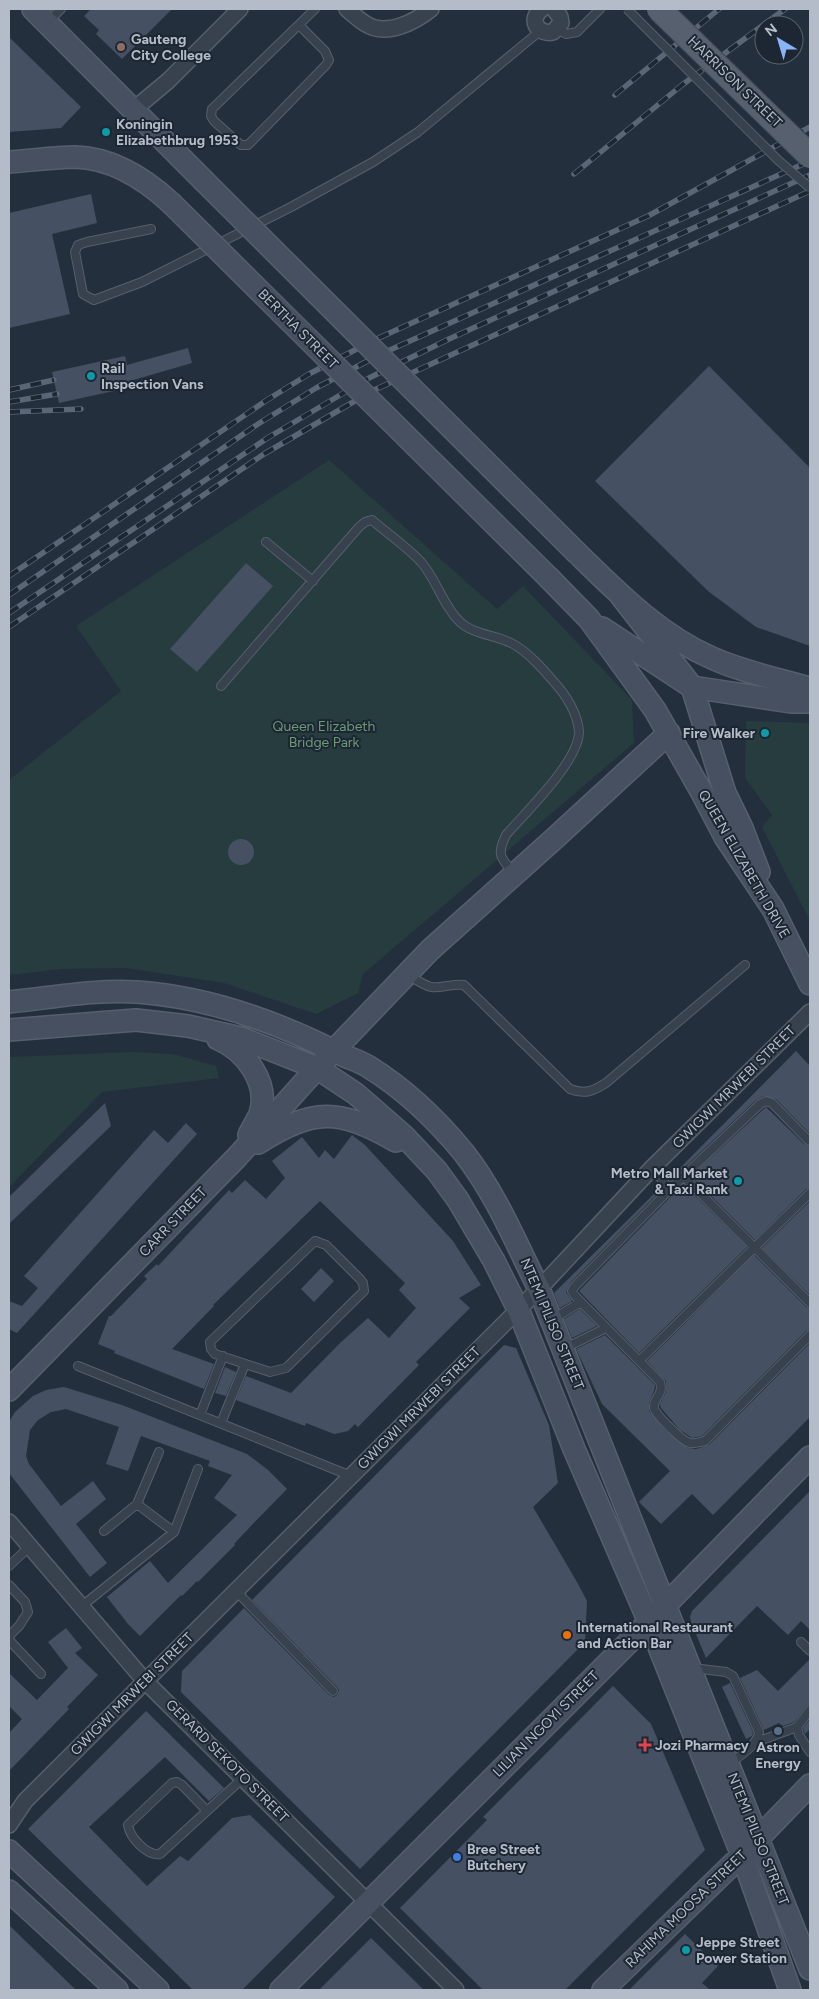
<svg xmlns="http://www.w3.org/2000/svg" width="819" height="1999" font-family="Figtree,sans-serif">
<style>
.green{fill:#263c3f}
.building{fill:#455162}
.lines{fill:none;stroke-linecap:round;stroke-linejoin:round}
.lane-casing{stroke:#565f6c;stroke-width:10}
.street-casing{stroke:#565f6c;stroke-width:18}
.secondary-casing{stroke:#565f6c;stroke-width:24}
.lane{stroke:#38414e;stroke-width:8}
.street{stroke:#38414e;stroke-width:15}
.secondary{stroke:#465061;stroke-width:21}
.rail-casing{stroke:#5a6575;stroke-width:5.5}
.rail{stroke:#1d2633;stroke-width:4;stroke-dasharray:11;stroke-linecap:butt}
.lane-bridge-casing{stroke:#565f6c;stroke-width:10;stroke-linecap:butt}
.secondary-bridge-casing{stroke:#565f6c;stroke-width:24;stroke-linecap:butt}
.primary-bridge-casing{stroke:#414a57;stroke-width:26;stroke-linecap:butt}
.lane-bridge{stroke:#38414e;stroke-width:8}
.secondary-bridge{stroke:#465061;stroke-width:21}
.primary-bridge{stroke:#56606e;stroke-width:24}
.education-dot{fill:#8d6e63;stroke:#1d2633;stroke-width:2}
.culture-dot{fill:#0f9aa8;stroke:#1d2633;stroke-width:2}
.food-dot{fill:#e8710a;stroke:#1d2633;stroke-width:2}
.service-dot{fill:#5c6f8a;stroke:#1d2633;stroke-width:2}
.health-dot{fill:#e0444e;stroke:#1d2633;stroke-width:2}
.shop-dot{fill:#3f7fe0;stroke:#1d2633;stroke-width:2}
.labels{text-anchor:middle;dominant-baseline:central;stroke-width:4;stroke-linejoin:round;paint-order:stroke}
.poi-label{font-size:14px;font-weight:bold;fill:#b4bcc9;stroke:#1d2633;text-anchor:start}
.street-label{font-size:14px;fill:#b4bcc9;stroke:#1d2633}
.park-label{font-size:14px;fill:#6b9a76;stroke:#1d2633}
</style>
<rect width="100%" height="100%" fill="#242f3e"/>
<path class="green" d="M329,460L497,609L523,586L632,700L634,743L363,974L358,993L316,1014L224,983L126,968L61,969L9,975V780L121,691L76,626Z
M746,721L810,723V921L762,827L772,815L745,778Z
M133,1052L173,1054L216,1066L219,1078L102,1092L9,1187V1057Z"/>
<path class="building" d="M91,9H172L122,59L96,34L99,30L84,16Z
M9,37L81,107L61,128L9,132Z
M91,194L97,223L52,234L70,314L9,328V213Z
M188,348L192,363L130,381L132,387L59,403L52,372L125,356L127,365Z
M709,366L810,468V646L756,627L708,591L595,481Z
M246,563L273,586L197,672L170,649Z
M228 852a13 13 0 1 1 26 0a13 13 0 1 1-26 0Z
M796,1051L810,1066V1134L776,1099L764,1096L756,1100L670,1181L669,1179Z
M105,1103L111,1126L9,1224V1197Z
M766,1107L804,1144L810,1145V1188L806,1189L755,1240L691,1176Z
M186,1123L197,1134L17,1333L9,1329V1301L22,1306L38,1288L24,1276L154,1130L168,1143Z
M352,1135L365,1145L453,1241L481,1285L459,1298L470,1308L416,1362L419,1365L358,1427L355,1424L348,1431L334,1434L306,1423L305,1426L236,1400L246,1376L291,1393L340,1343L368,1318L389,1338L416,1308L399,1290L405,1283L320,1201L213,1305L214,1306L172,1349L214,1364L204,1389L114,1353L115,1351L98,1344L109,1316H111L147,1279L144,1276L157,1264L158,1266L229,1190L232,1193L245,1180L266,1199L285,1178L272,1161L302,1137L319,1158L325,1150L334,1159Z
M683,1184L747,1247L639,1353L579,1291Z
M661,1187L662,1189L571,1282L566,1292L572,1301L560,1308L554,1293Z
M810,1201V1295L762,1248Z
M754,1255L806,1307L810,1308V1330L806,1331L702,1436L692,1438L679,1429L661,1408L660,1404L666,1392V1381L647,1361Z
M321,1268L334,1281L314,1302L301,1289Z
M580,1309L597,1326L572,1338L564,1319Z
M605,1335L655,1385L654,1391L649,1403V1411L666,1431L688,1448L696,1449L709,1445L810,1343V1417L713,1515L692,1494L661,1524L639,1502L670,1471L602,1404L576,1349Z
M504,1345L516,1348L549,1425L558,1483L533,1507L577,1582L587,1601L585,1642L360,1869L181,1692L182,1671L244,1608L329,1695L334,1697L337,1695L339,1690L337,1687L252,1600Z
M225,1367L236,1372L226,1396L215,1393Z
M64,1387L122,1405L247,1454L268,1470L287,1489L249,1528L234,1544L235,1545L198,1582L197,1581L182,1596L181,1595L140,1636L128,1624L107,1597L150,1561L168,1583L237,1515L214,1498L232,1475L208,1466L210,1461L141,1436L128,1471L106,1464L119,1427L66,1409L51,1412L38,1420L30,1430L26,1456L29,1464L61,1506L93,1481L106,1499L76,1524L107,1563L90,1577L9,1473V1422L15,1412L33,1396L46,1390Z
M810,1491V1630L801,1621L788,1635L757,1606L706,1658L691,1622L690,1617L692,1611Z
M66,1628L82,1648L75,1653L98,1675L67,1707L69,1709L9,1771V1733L22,1719L9,1706V1673L37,1700L68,1668L48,1642Z
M810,1659V1704L806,1707L794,1722L783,1726L779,1723L764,1730L740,1678L757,1670L778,1691Z
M730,1683L753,1732L752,1736L746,1739L722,1687Z
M613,1686L651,1724L705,1850L565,1990H483L400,1908L487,1820L483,1817Z
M146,1711L224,1788L209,1801L165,1757L89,1827L147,1886L180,1856L188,1861L232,1818L250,1815L335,1897L242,1990H193L28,1829Z
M810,1719V1729L805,1734L803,1728Z
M9,1925L76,1990H9Z
M685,1934L718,1966L702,1983L710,1990H629Z
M371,1938L424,1990H319Z"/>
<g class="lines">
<g class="lane-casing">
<path id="lane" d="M48,22L61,9
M299,25L325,51L329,60L326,65L248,145H241L214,121L211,116L212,109L315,9
M558,29L566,34L577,32L600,9
M151,229L87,242L78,245L75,252L83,294L94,300L142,282L291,207L373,162L418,132L540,31
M266,542L313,581
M221,686L359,527L365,522L372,520C388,534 407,547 421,562C437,580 443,606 460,622C474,635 497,635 513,644C529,653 542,668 554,682C566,695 578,714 579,732C579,761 525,813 506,835C496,855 501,858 514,874
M409,975C415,979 423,985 431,987C441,989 451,983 464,985L570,1089C585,1095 593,1091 606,1083L745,965
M808,1140L772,1103L766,1101L760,1104L670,1189L575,1286L572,1291L575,1296L660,1382C664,1395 653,1398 654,1408C656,1415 682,1441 690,1443C695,1444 700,1442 705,1441L810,1335
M652,1168L670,1189
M684,1177L810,1303
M315,1241L326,1245L360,1279L363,1283L364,1291L286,1368L270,1372L215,1354L211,1349L210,1342Z
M553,1319L581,1302
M565,1348L606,1328
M639,1361L810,1193
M78,1366L351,1476
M200,1415L223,1356
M221,1423L245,1364
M137,1504L174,1532
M104,1531L137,1504L159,1452
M9,1566L30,1546
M9,1585L25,1602L28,1612L19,1626L9,1636
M236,1591L333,1691
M82,1606L174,1532L198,1469
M9,1640L41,1674
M801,1642L810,1651
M693,1668L726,1672L733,1676L759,1732C757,1746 739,1756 729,1764
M797,1727L799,1735L810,1752
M754,1743L797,1727L810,1710
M207,1811L182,1785L177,1782L172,1783L131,1822L128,1825C130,1838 147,1856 160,1854L243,1778"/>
</g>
<g class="street-casing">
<path id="street" d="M347,9C353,14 359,20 366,24C386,37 415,22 431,9
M542,9C528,19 537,35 553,32L561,23L560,17L554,9
M132,111L168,81L240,9
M9,1522L145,1681L456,1990
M9,1825L25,1801L539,1289L652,1168L810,1012"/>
</g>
<g class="secondary-casing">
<path id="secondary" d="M33,9L203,180
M9,162C30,161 53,157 75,157C112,158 144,178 171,203
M577,553C617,592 659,635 712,658C743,672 778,679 810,688
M550,579L589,619L655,710L701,791L725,837L773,909L810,984
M621,596L692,687L725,793L742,828L759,872
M602,628L692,687L791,702H810
M9,1002C51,998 95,989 137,992C208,997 275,1021 338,1053C348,1058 360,1061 369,1067C406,1090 437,1120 464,1153C496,1194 516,1243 539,1289L810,1969
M9,1030L136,1020L188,1026L241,1038L317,1068L356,1094L404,1136L437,1171L458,1200L494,1261L518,1309L574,1449L649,1622L742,1855L790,1990
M218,1039C245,1050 270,1083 260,1114C257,1121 252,1128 249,1135
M258,1143C314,1108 338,1108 396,1141
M9,1390L237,1157L317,1068L430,950L555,838L669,733
M9,1851L158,1990
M9,1891L117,1990
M281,1990L649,1622L810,1457
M603,1990L742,1855L810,1785"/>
</g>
<use href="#lane" class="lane"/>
<use href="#street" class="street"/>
<use href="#secondary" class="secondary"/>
<g class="rail-casing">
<path id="rail" d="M615,95L719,9
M574,174L682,85L785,9
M9,390L54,380
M9,402L57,394
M9,412L81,409
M9,576L267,400L309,374L372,341L648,216L810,127
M9,595L258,424L316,388L381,354L810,161
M9,613L269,437L369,378L449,339L810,175
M9,627L264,454L372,391L810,191"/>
</g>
<use href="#rail" class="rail"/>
<g class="lane-bridge-casing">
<path id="lane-bridge" d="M627,9L778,160L810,188"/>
</g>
<g class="secondary-bridge-casing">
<path id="secondary-bridge" d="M203,180L577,553
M171,203L550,579"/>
</g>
<g class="primary-bridge-casing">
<path id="primary-bridge" d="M659,9L810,156"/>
</g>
<use href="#lane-bridge" class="lane-bridge"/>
<use href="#secondary-bridge" class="secondary-bridge"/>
<use href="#primary-bridge" class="primary-bridge"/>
</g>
<circle class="education-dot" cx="121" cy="47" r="5"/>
<g class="culture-dot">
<circle cx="106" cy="132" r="5"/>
<circle cx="91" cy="376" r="5"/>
<circle cx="765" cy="733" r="5"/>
<circle cx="738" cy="1181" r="5"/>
<circle cx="686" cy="1950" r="5"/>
</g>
<circle class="food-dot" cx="567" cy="1635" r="5"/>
<circle class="service-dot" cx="778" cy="1731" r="5"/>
<path class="health-dot" d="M642.5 1737.5h5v5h5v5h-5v5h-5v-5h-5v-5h5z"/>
<circle class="shop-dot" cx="457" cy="1857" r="5"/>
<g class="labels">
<g class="poi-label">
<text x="131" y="39">Gauteng<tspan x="131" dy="16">City College</tspan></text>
<text x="116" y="124">Koningin<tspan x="116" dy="16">Elizabethbrug 1953</tspan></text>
<text x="101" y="368">Rail<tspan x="101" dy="16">Inspection Vans</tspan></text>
<text x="755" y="733" text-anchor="end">Fire Walker</text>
<text x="728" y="1173" text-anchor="end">Metro Mall Market<tspan x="728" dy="16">&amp; Taxi Rank</tspan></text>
<text x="577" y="1627">International Restaurant<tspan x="577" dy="16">and Action Bar</tspan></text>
<text x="655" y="1745">Jozi Pharmacy</text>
<text x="778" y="1747" text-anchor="middle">Astron<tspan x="778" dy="16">Energy</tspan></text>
<text x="467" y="1849">Bree Street<tspan x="467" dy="16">Butchery</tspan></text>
<text x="696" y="1942">Jeppe Street<tspan x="696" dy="16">Power Station</tspan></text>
</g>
<g class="street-label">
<text transform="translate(735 82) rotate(44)">HARRISON STREET</text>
<text transform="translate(298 329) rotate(45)">BERTHA STREET</text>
<text transform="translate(744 864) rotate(60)">QUEEN ELIZABETH DRIVE</text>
<text transform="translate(734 1087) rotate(-45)">GWIGWI MRWEBI STREET</text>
<text transform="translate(173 1222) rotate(-46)">CARR STREET</text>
<text transform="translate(552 1324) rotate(67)">NTEMI PILISO STREET</text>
<text transform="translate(419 1408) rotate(-45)">GWIGWI MRWEBI STREET</text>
<text transform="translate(132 1694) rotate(-45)">GWIGWI MRWEBI STREET</text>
<text transform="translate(546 1724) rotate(-45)">LILIAN NGOYI STREET</text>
<text transform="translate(227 1761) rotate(45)">GERARD SEKOTO STREET</text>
<text transform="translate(758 1839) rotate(68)">NTEMI PILISO STREET</text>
<text transform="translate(686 1909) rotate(-44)">RAHIMA MOOSA STREET</text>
</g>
<g class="park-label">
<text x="324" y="726">Queen Elizabeth<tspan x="324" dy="16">Bridge Park</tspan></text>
</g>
</g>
<rect width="819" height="1999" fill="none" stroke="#b4bcc9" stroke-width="20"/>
<g transform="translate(779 40) rotate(322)"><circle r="24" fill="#1d2633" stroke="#59626f"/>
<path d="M0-4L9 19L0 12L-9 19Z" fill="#8ab4f8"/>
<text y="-8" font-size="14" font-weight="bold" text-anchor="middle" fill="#b4bcc9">N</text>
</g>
</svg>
